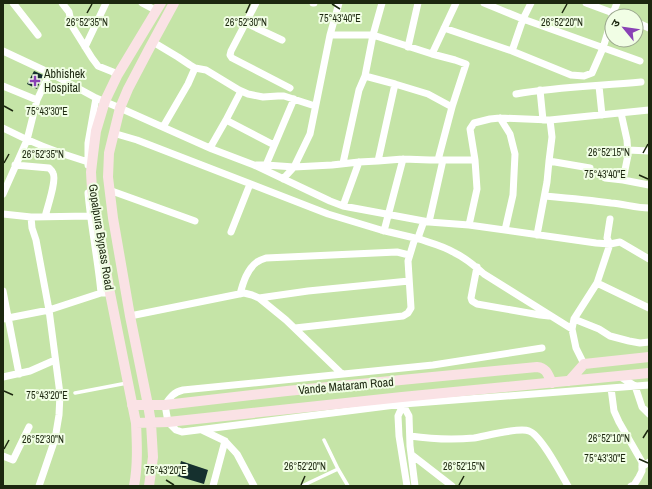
<svg xmlns="http://www.w3.org/2000/svg" width="652" height="489" font-family="'Archivo Narrow','Noto Sans Devanagari',sans-serif">
<style>
.building{fill:#15302e}
.lines{fill:none;stroke-linecap:round;stroke-linejoin:round}
.lane{stroke:#fff;stroke-width:3.5}
.street{stroke:#fff;stroke-width:7}
.secondary{stroke:#fae2e5;stroke-width:10}
.ticks{fill:none;stroke:#1c270f;stroke-width:1.5}
.poi-dot{fill:#8942b5;stroke:#f1fee5;stroke-width:1.5}
.labels{text-anchor:middle;dominant-baseline:central;stroke-width:4;stroke-linejoin:round;paint-order:stroke}
.poi-label{font-size:12px;fill:#1c270f;stroke:#f1fee5;text-anchor:start}
.street-label{font-size:12px;fill:#1c270f;stroke:#f1fee5}
.ticks-label{font-size:10px;text-anchor:middle;fill:#1c270f;stroke:#f1fee5;stroke-width:4;stroke-linejoin:round;paint-order:stroke}
</style>
<rect width="100%" height="100%" fill="#c5e4a7"/>
<path class="building" d="M34,71L43,75L37,89L27,84Z
M181,461L208,470L204,484L177,476Z"/>
<g class="lines">
<path class="lane" d="M75,393L127,383
M324,440L338,469L348,486
M302,486L338,469"/>
<path class="street" d="M13,3L38,35
M62,3L69,12L72,26L92,58L98,66L113,72L117,76
M142,3L157,11
M256,3L231,51L230,55L232,58L290,88
M313,3H314
M484,3L523,19L640,61
M586,3L613,13L612,16
M617,3L613,13L620,16
M636,22L649,28
M246,23L282,40
M444,28L512,51L571,75L584,76L592,73L603,48L612,18
M330,35H373L432,54L455,60L466,64L452,107L438,160
M153,42L178,57L190,65L195,68L206,70L239,90L248,94L263,97L278,96H284L315,106
M85,47L106,3
M408,47L418,3
M3,51L50,73L96,98L120,108L212,149L254,165L330,201L343,206L429,222L469,225L596,243L610,244L620,242L649,259
M512,51L523,19L531,3
M432,54L456,3
M365,76L395,84L378,161
M395,84L428,94L452,107
M3,86L37,100
M599,86L602,115
M540,90L543,120
M516,94C557,87 599,86 641,82
M621,113L627,140L628,155L623,180
M500,118L510,134L515,154L513,195L505,230
M226,120L274,145
M163,127L188,84L195,68
M3,128C30,142 58,153 88,162
M113,133L137,140L328,214L381,230L419,239
M210,148L226,120L241,91
M628,150L649,151
M549,161L590,168
M343,163L359,90L365,76L373,35L382,3
M15,165L49,168C51,170 52,170 53,173C57,180 47,208 45,217
M88,165V143L96,98
M256,165H266L294,167L332,165L359,162L378,161L403,159L430,160H475
M266,165L294,99
M605,178L623,180L649,185
M283,179L294,167L310,134L330,35L339,3
M109,190L195,221
M88,193C91,227 98,260 101,293
M3,194L27,140L37,100L50,73
M545,196C567,198 589,200 611,203C624,204 636,208 649,208
M343,206L359,162
M3,214L31,217L90,216
M31,217L32,228L36,240L49,310L60,394L59,415L55,439L39,486
M424,221L419,235V239C431,243 444,246 455,253C466,258 475,266 484,274L572,329
M429,222L443,160
M469,225L477,189L475,160L470,129L474,123L490,119L500,118L550,120L649,110
M384,231L403,159
M231,232L250,184
M537,235L547,182L549,161L552,137L550,120
M477,267L471,298L472,301L477,304L540,315L549,316
M597,283L649,308
M3,291L19,374
M240,294C243,283 247,269 257,262C260,260 263,259 266,258L397,252L409,255
M259,298L308,291L409,281
M130,316L244,293L252,295L259,298L286,320L342,374
M3,319L49,310L101,293H105
M574,319L599,329L610,336L629,341L640,343L649,342
M295,328L403,316L408,313L411,308L408,261L415,238
M542,348L433,365L183,390C174,392 170,397 165,405L168,422L176,430L182,432L403,404L649,385
M584,364L576,348L572,329L574,319L597,283L610,244L607,238L610,219
M619,376L635,386L642,407L649,414
M3,377L30,371L55,360
M611,388L614,411L619,422L642,462V471L639,477L634,485L631,486
M402,400L403,405L409,416L410,446L415,486
M403,405L398,416L399,436L407,486
M202,430L225,441L237,454L254,486
M410,436C431,439 453,440 474,438C486,436 520,427 529,431C541,435 561,474 568,486
M412,455L452,486
M3,456L13,460L29,427
M642,467L649,462
M213,486L225,441"/>
<path class="secondary" d="M569,381L584,364L649,357
M132,405H165L287,391L537,367C547,368 548,375 552,383
M136,423L168,422L402,397L649,373
M134,486C138,465 137,444 136,423L110,293L92,190L91,172L93,155L96,131L105,101L117,76L161,3
M149,486L153,457L151,423L148,405L130,316L113,218L108,177L109,153L120,108L128,89L149,49L174,3"/>
</g>
<path class="ticks" d="M332,4L340,9M87,13L92,4M246,13L250,4M562,13L567,4M4,106L13,111M643,153L648,144M4,163L9,154M639,175L648,179M4,391L13,395M643,438L648,430M4,449L9,440M639,459L648,463M166,480L174,485M301,485L305,476M459,485L464,476"/>
<path class="poi-dot" d="M33 75h4v4h4v4h-4v4h-4v-4h-4v-4h4z"/>
<g class="labels">
<g class="poi-label">
<text x="44" y="74">Abhishek<tspan x="44" dy="14">Hospital</tspan></text>
</g>
<g class="street-label">
<text transform="translate(101 237) rotate(81)">Gopalpura Bypass Road</text>
<text transform="translate(346 386) rotate(-5)">Vande Mataram Road</text>
</g>
</g>
<g class="ticks-label">
<text x="340" y="22">75°43'40"E</text>
<text x="87" y="26">26°52'35"N</text>
<text x="246" y="26">26°52'30"N</text>
<text x="562" y="26">26°52'20"N</text>
<text x="47" y="115">75°43'30"E</text>
<text x="609" y="156">26°52'15"N</text>
<text x="43" y="158">26°52'35"N</text>
<text x="605" y="178">75°43'40"E</text>
<text x="47" y="399">75°43'20"E</text>
<text x="609" y="442">26°52'10"N</text>
<text x="43" y="443">26°52'30"N</text>
<text x="605" y="462">75°43'30"E</text>
<text x="305" y="470">26°52'20"N</text>
<text x="464" y="470">26°52'15"N</text>
<text x="166" y="474">75°43'20"E</text>
</g>
<rect width="652" height="489" fill="none" stroke="#1c270f" stroke-width="8"/>
<g transform="translate(624 28) rotate(299)"><circle r="19" fill="#f1fee5" stroke="#9ca88f"/>
<path d="M0-3L7 15L0 10L-7 15Z" fill="#8942b5"/>
<text y="-6" font-size="11" font-weight="bold" text-anchor="middle" fill="#1c270f">उ</text>
</g>
</svg>
